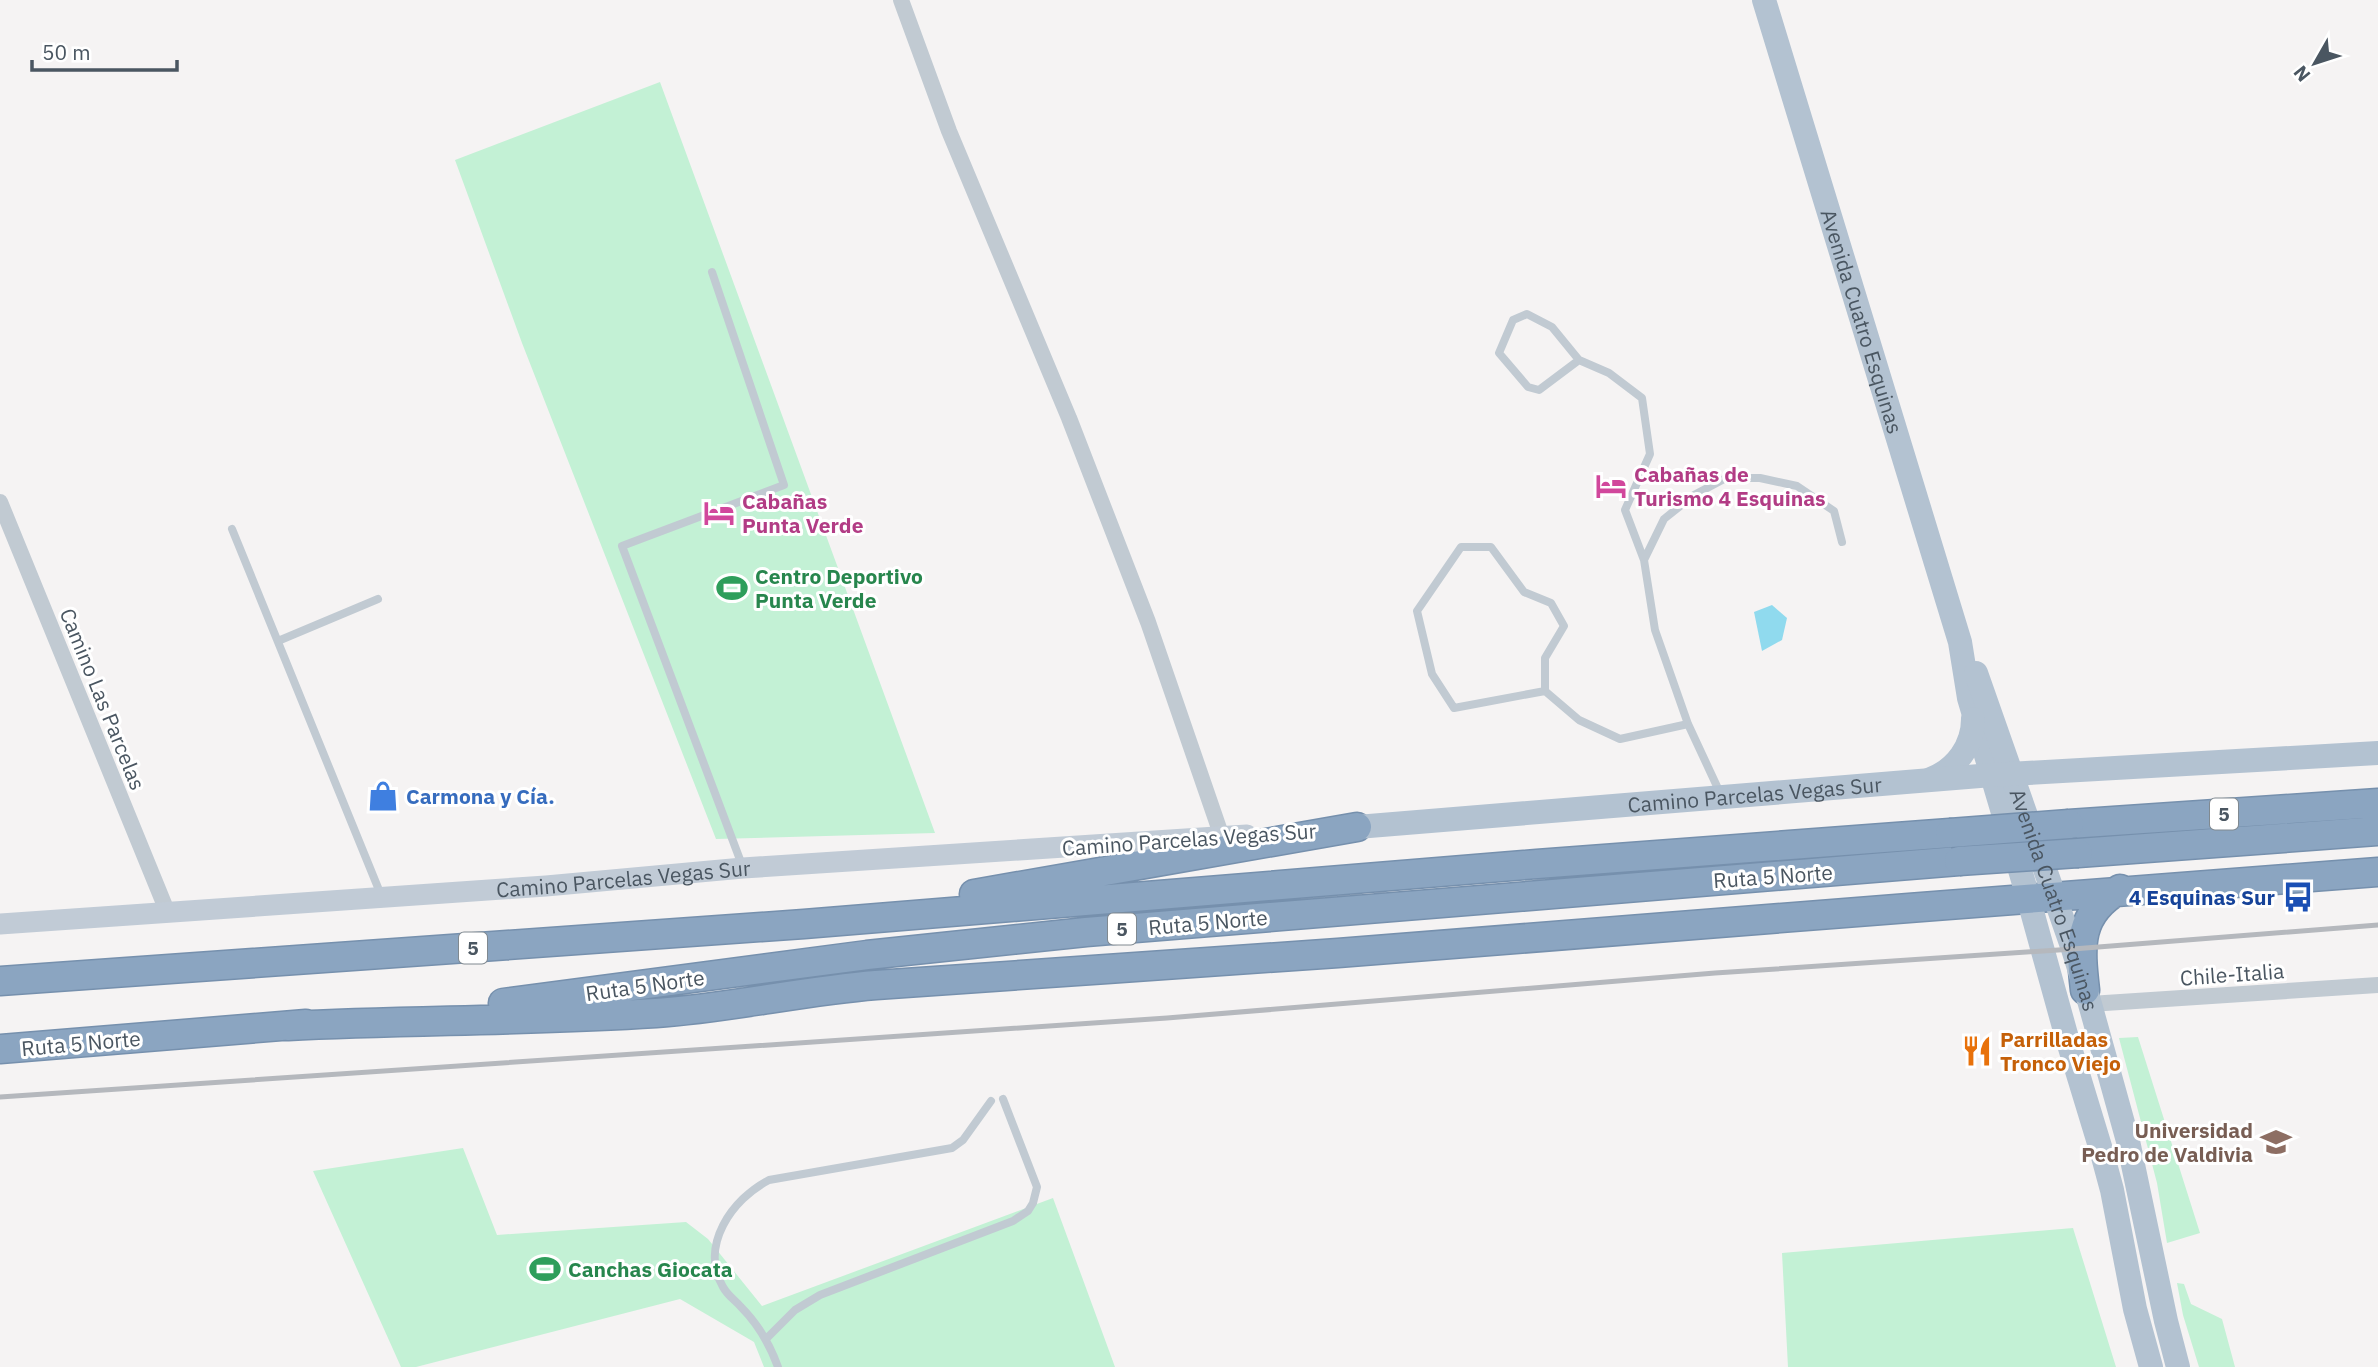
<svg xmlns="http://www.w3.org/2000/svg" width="2378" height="1367" font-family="'IBM Plex Sans',sans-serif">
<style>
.green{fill:#c3f1d5}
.water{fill:#90daee}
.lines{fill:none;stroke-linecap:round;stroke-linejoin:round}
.highway-casing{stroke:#7690ad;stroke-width:31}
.lane{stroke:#c1cad2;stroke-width:8}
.street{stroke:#c1cad2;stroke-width:16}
.secondary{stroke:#c1cbd6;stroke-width:21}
.primary{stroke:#b3c2d1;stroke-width:24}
.highway{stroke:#8ba5c1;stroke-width:28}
.rail{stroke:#b5b8bd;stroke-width:5}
.highway-bridge-casing{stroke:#7690ad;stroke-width:31;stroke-linecap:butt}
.highway-bridge{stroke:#8ba5c1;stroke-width:28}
.labels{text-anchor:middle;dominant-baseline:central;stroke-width:6;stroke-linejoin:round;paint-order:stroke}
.shield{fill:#fff;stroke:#808990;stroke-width:2}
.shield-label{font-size:19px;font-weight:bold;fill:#4a5661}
.street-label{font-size:21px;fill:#4a5661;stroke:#fff}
.hotel-label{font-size:21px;font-weight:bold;fill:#b23c85;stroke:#fff;text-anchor:start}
.leisure-label{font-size:21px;font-weight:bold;fill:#27864d;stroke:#fff;text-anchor:start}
.shop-label{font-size:21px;font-weight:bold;fill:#366cbe;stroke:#fff;text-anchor:start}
.transit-label{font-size:21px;font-weight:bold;fill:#164399;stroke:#fff;text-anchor:end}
.food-label{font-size:21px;font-weight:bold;fill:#c56008;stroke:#fff;text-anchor:start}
.education-label{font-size:21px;font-weight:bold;fill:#785e54;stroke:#fff;text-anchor:end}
</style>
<rect width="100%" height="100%" fill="#f5f3f3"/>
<path class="green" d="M660,82L935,833L716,839L522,343L455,160Z
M2138,1037L2200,1233L2167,1243L2157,1183L2119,1038Z
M463,1148L497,1235L686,1222L708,1239L762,1306L1053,1198L1115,1367H764L754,1342L680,1299L416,1367H401L313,1171Z
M2073,1228L2116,1367H1788L1782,1253Z
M2177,1283L2184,1284L2191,1304L2222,1319L2235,1367H2199L2183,1315Z"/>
<path class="water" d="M1772,605L1787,618L1782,640L1762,651L1754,612Z"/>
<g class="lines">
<g class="highway-casing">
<path id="highway" d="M2069,824L2378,803
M2078,853L2378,831
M974,894L1357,827
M0,981L804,924L1537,864L1950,833
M2085,990C2080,946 2077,914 2120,889
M503,1003L867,955L1086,932L1959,861
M288,1026C411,1020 534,1021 656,1013C730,1008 802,991 876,985C1030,974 1184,964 1338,953C1685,928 2031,896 2378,872
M0,1049L306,1024"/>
</g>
<path class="lane" d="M712,272L784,485L622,546L742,865
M1579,360L1552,327L1527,314L1513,320L1499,353L1528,387L1539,390L1579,360L1609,373L1642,398L1650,454L1625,510L1644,560
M232,529L381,895
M278,641L378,599
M1545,691V658L1564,626L1551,603L1524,592L1491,547H1461L1417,611L1432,674L1454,708L1545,691L1579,720L1620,739L1688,724
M1721,795L1688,724L1655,630L1644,560L1664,519L1694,495L1726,478H1760L1797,486L1834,511L1842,542
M766,1339L795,1310L820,1295L1013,1221L1028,1211L1033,1203L1037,1187L1003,1099
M778,1367C770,1345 758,1324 741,1307C735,1300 728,1296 723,1287C699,1246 732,1199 769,1180L952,1148L963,1140L991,1101"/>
<path class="street" d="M901,0L949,131L1069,418L1148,622L1222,837
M0,502L167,911
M2090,1004L2378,985"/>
<path class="secondary" id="s1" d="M0,924L546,886L743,868L1247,835"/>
<g class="primary">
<path id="s2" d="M1764,0L1960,642L1969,698L2028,897L2067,1038L2102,1153L2112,1190L2135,1309L2151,1367"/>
<path id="s3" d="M1976,673L2073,949L2090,1004L2128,1141L2166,1321L2178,1367"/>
<path d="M1931,779C1956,769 1973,746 1973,719"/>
<path id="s4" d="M1357,827L1992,775L2378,753"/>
</g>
<use href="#highway" class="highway"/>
<path class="rail" d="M0,1097L1167,1018L1715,973L2073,949L2378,925"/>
<g class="highway-bridge-casing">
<path id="highway-bridge" d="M1950,833L2069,824
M1959,861L2078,853"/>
</g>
<use href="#highway-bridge" class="highway-bridge"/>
</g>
<defs>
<g id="hotel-bare" transform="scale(2.415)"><path d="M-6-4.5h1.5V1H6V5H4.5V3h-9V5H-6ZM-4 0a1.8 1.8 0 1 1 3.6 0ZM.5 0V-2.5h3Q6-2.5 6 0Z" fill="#d1479c" stroke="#fff" stroke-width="2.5" paint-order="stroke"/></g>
<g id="stadium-bare" transform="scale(2.415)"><path d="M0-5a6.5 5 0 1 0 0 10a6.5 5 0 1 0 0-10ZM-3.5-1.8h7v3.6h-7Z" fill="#2e9e5b" stroke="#fff" stroke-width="2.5" paint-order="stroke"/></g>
<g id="shop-bare" transform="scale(2.415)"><path d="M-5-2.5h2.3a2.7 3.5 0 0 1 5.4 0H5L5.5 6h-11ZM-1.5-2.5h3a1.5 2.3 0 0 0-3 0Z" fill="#3f7fe0" stroke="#fff" stroke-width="2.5" paint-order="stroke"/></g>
<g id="bus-bare" transform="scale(2.415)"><path d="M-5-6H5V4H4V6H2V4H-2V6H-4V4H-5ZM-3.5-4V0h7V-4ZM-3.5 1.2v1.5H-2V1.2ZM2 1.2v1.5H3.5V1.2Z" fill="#1a4fb4" stroke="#fff" stroke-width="2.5" paint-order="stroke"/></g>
<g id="restaurant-bare" transform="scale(2.415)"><path d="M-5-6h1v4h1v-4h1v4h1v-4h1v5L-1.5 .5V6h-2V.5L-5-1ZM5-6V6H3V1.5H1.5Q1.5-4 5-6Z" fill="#e8710a" stroke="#fff" stroke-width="2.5" paint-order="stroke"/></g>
<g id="university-bare" transform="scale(2.415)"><path d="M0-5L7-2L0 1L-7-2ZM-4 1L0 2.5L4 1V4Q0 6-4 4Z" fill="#8d6e63" stroke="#fff" stroke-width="2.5" paint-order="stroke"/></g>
</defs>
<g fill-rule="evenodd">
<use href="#hotel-bare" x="1611" y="486"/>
<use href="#hotel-bare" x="719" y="513"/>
<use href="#stadium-bare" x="732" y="588"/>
<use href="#shop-bare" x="383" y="796"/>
<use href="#bus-bare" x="2298" y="897"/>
<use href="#restaurant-bare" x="1977" y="1051"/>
<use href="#university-bare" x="2276" y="1142"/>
<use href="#stadium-bare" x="545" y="1269"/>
</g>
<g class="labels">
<g class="shield">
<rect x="2210" y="798.5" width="28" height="31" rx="5"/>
<rect x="1108" y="913.5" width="28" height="31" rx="5"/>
<rect x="459" y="932.5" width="28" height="31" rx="5"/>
</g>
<g class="shield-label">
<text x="2224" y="814">5</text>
<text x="1122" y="929">5</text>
<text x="473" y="948">5</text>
</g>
<g class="street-label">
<text stroke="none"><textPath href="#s2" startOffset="336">Avenida Cuatro Esquinas</textPath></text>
<text transform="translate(103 699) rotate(68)">Camino Las Parcelas</text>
<text stroke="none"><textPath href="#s4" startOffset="399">Camino Parcelas Vegas Sur</textPath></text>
<text transform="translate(1189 839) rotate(-4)">Camino Parcelas Vegas Sur</text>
<text transform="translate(1773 876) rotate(-4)">Ruta 5 Norte</text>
<text stroke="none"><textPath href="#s1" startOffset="625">Camino Parcelas Vegas Sur</textPath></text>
<text stroke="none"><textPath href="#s3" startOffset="240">Avenida Cuatro Esquinas</textPath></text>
<text transform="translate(1208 922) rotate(-5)">Ruta 5 Norte</text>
<text transform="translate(2232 974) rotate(-4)">Chile-Italia</text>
<text transform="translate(645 985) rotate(-8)">Ruta 5 Norte</text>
<text transform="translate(81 1043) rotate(-5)">Ruta 5 Norte</text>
</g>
<g class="hotel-label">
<text x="1634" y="474">Cabañas de<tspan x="1634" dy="24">Turismo 4 Esquinas</tspan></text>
<text x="742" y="501">Cabañas<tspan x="742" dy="24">Punta Verde</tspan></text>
</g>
<g class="leisure-label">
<text x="755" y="576">Centro Deportivo<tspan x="755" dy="24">Punta Verde</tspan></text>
<text x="568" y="1269">Canchas Giocata</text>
</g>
<g class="shop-label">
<text x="406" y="796">Carmona y Cía.</text>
</g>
<g class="transit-label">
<text x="2275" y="897">4 Esquinas Sur</text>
</g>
<g class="food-label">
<text x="2000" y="1039">Parrilladas<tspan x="2000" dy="24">Tronco Viejo</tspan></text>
</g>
<g class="education-label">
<text x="2253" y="1130">Universidad<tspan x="2253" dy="24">Pedro de Valdivia</tspan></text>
</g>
</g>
<g transform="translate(2315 63) rotate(231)" stroke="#ffffff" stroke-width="5" paint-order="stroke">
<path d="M0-5L12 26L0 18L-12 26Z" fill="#4a5661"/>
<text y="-10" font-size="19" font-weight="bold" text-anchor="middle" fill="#4a5661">N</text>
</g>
<path d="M32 60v10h145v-10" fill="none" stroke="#4a5661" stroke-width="3.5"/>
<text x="42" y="60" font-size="21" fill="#4a5661" stroke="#ffffff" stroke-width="5" paint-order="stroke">50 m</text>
</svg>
